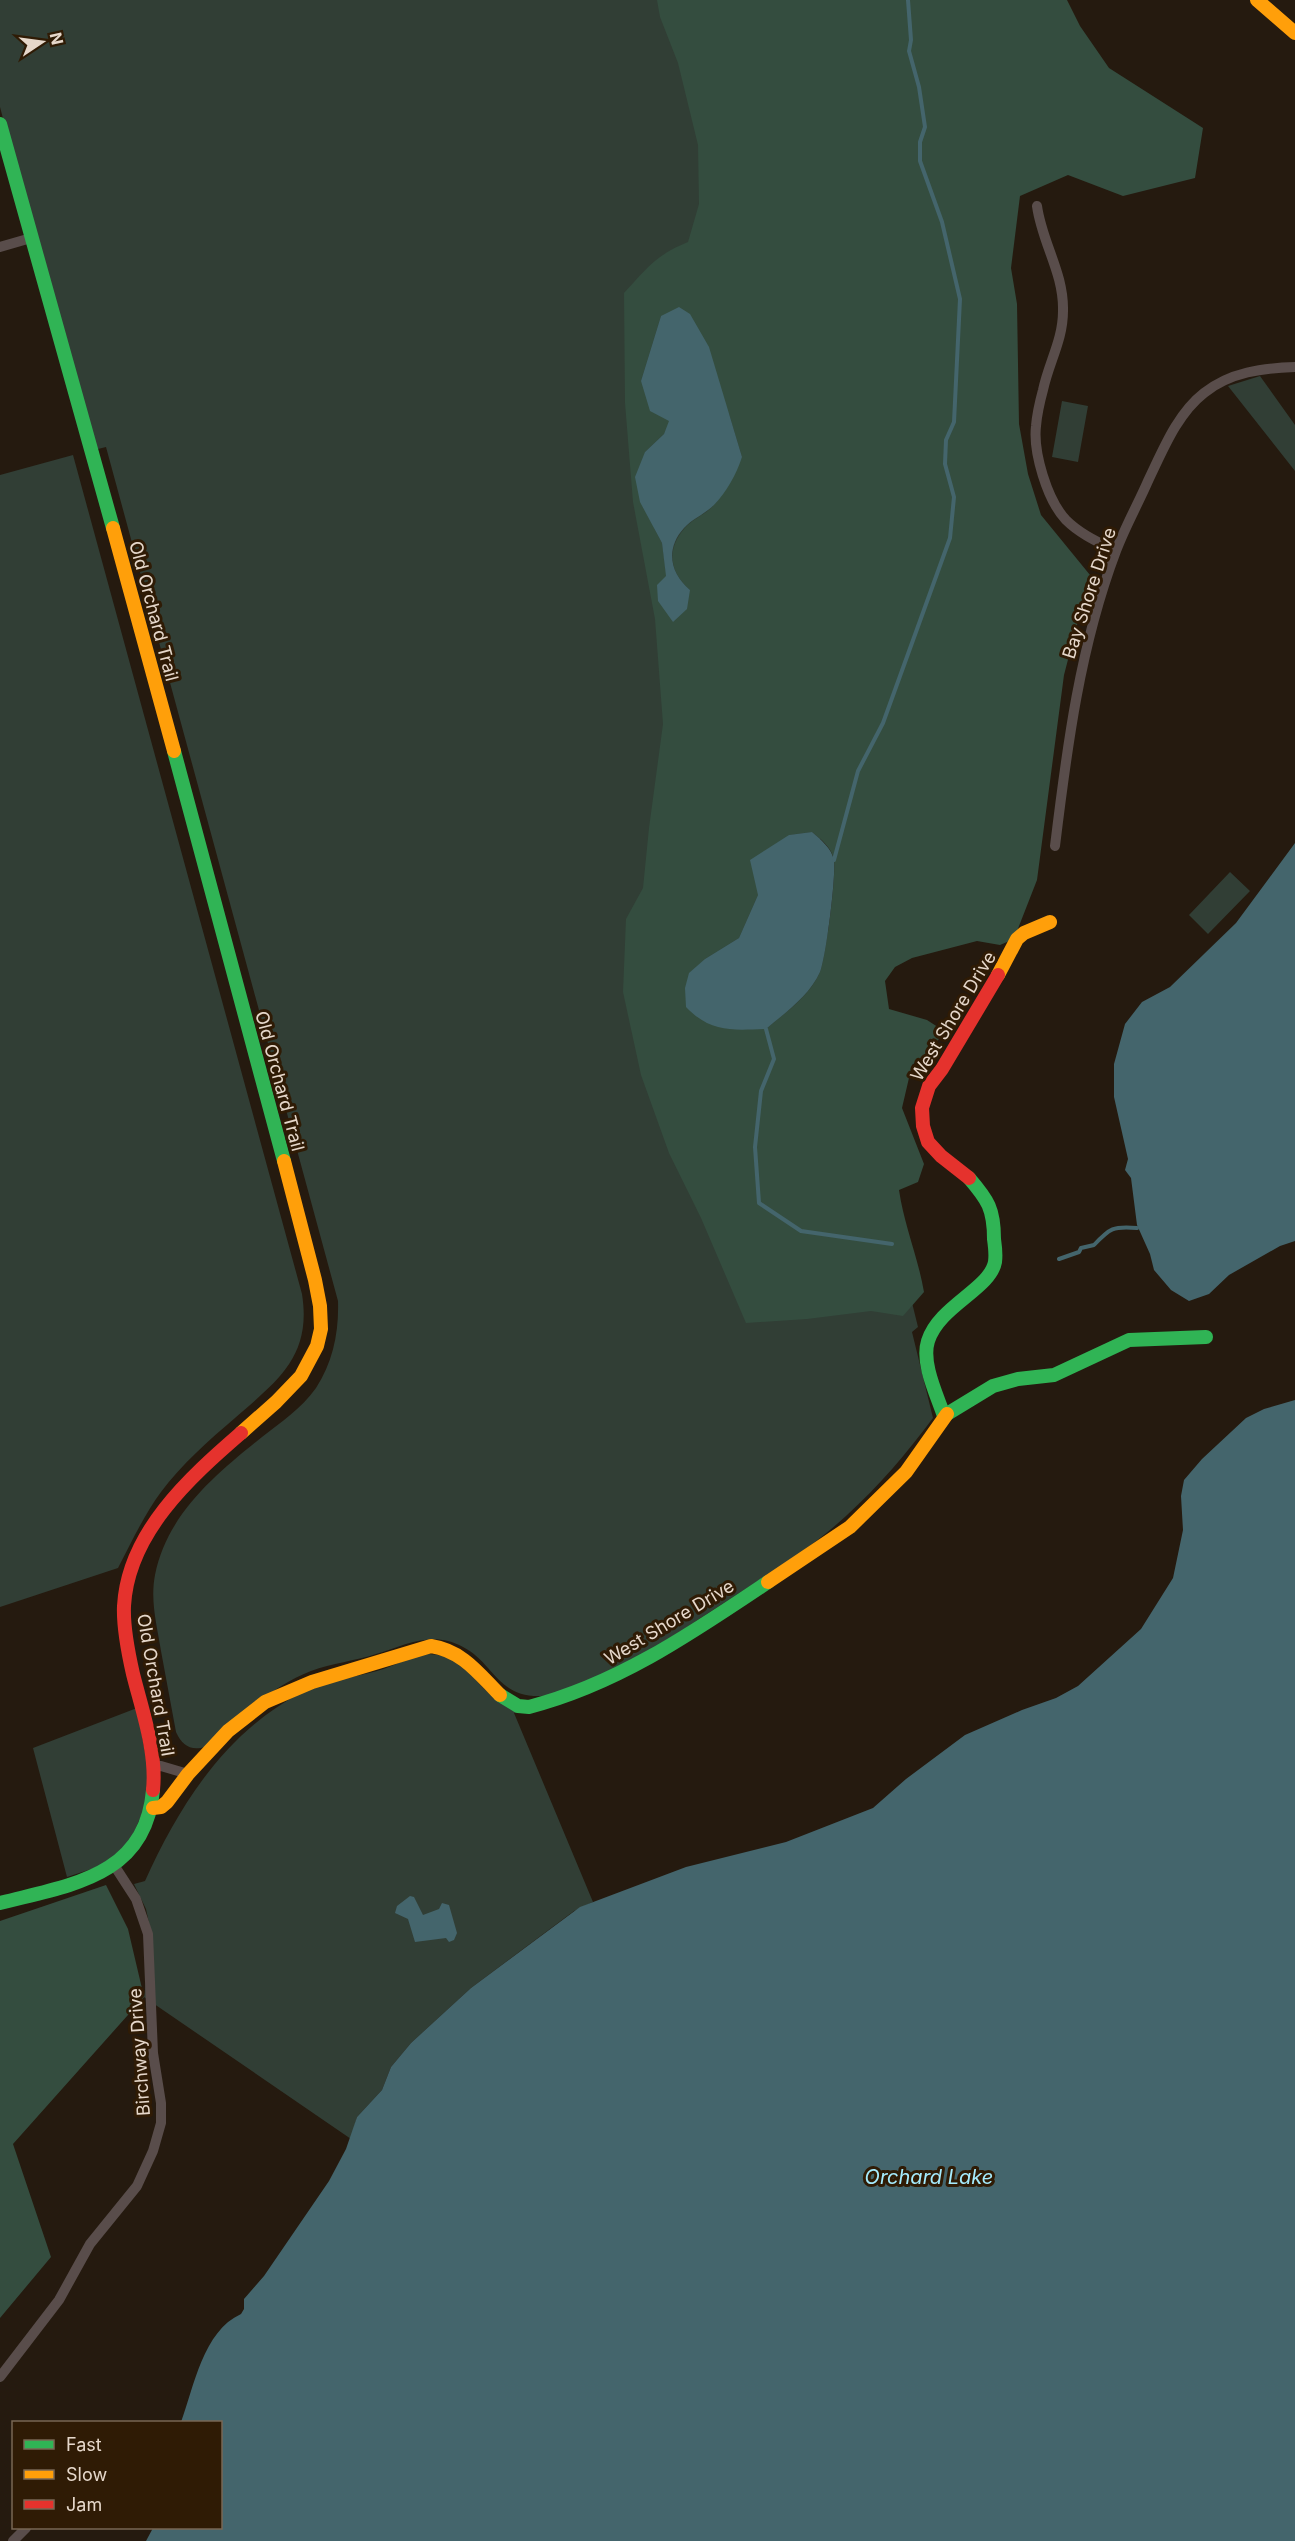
<svg xmlns="http://www.w3.org/2000/svg" width="1295" height="2541" font-family="Inter,sans-serif">
<style>
.green{fill:#313e35}
.forest{fill:#344d3f;fill-rule:evenodd}
.water{fill:#44656c}
.lines{fill:none;stroke-linecap:round;stroke-linejoin:round}
.stream{stroke:#44656c;stroke-width:4}
.street{stroke:#594d4b;stroke-width:10}
.fast{stroke:#30b455;stroke-width:14}
.slow{stroke:#ff9f0a;stroke-width:14}
.jam{stroke:#e5322d;stroke-width:14}
.labels{text-anchor:middle;dominant-baseline:central;stroke-width:6;stroke-linejoin:round;paint-order:stroke}
.street-label{font-size:18px;fill:#e6d8cb;stroke:#2f1b05}
.water-label{font-size:20px;font-style:italic;fill:#a5ecfe;stroke:#2f1b05}
</style>
<rect width="100%" height="100%" fill="#251a0f"/>
<path class="green" d="M0,0H753L831,974L918,1327L912,1332L933,1418C907,1453 879,1486 846,1516C806,1553 758,1580 713,1610C673,1636 587,1694 540,1696C497,1697 494,1663 463,1647C432,1630 406,1645 376,1654C355,1661 332,1663 311,1671C270,1687 237,1720 205,1747C190,1751 182,1745 176,1732C171,1705 166,1678 161,1651C157,1625 150,1601 155,1575C167,1514 216,1474 262,1437C281,1422 301,1409 316,1388C333,1362 339,1332 338,1301L106,447L90,451L0,107Z
M1260,376L1295,425V471L1228,386Z
M1062,401L1088,406L1078,462L1052,457Z
M73,455L302,1294C312,1357 277,1381 235,1418C209,1440 181,1465 161,1492C144,1515 131,1543 118,1568L0,1607V475Z
M1230,872L1250,891L1208,934L1189,915Z
M429,1654C468,1657 466,1674 491,1695C499,1702 512,1706 521,1710L514,1713L593,1902L574,1911L471,1988L411,2043L391,2067L382,2090L357,2117L351,2139L144,1997L152,1937L146,1909L134,1884L145,1881C179,1806 224,1734 299,1694C323,1681 351,1678 377,1671C395,1666 410,1656 429,1654Z
M137,1708L152,1791L122,1859L67,1877L33,1748Z"/>
<path class="forest" d="M657,0H1067L1080,26L1109,68L1203,128L1195,178L1123,196L1068,175L1020,196L1011,268L1017,304L1019,424L1028,474L1041,515L1090,575L1064,675L1037,880L1014,939L1000,945L977,941L912,958L895,967L885,981L889,1009L927,1020L944,1031L933,1048L912,1065L902,1108L924,1164L918,1182L899,1190C904,1225 918,1257 924,1292L903,1316L871,1311L807,1319L746,1323L701,1218L669,1153L641,1075L623,992L626,919L643,888L649,828L663,724L655,619L633,502L625,403L624,293C647,268 656,255 688,242L699,204L698,145L678,63L660,17ZM661,316L729,414L742,457C733,472 725,492 713,506C705,515 692,519 684,529C666,550 670,573 690,590L673,622L662,543L654,528L645,452L664,434L670,421L641,381ZM812,832C822,840 832,848 834,861C836,877 826,957 820,972C810,996 785,1013 766,1029L705,959L739,938L758,895L789,835Z
M106,1885L128,1929L144,1997L13,2144L51,2257L0,2318V1921Z"/>
<path class="water" d="M679,307L690,314L709,347L742,457C736,475 727,491 714,505C705,514 692,519 684,528C665,549 670,573 690,590L687,609L673,622L658,601L657,585L666,576L662,543L640,502L635,477L645,452L664,434L669,421L650,411L641,381L661,316Z
M812,832C821,840 832,848 834,861C836,877 826,957 820,972C810,995 785,1013 766,1029C732,1030 711,1033 686,1007L685,988L689,973L705,959L739,938L758,895L750,860L789,835Z
M1295,843V1241L1280,1246L1229,1275L1209,1294L1189,1301L1171,1290L1154,1270L1150,1254L1137,1225L1131,1178L1125,1170L1128,1159L1114,1097V1064L1125,1024L1142,1002L1170,987L1236,923Z
M1295,1400V2541H146L153,2528H220V2422H181C194,2387 203,2331 241,2314L244,2309V2299L264,2276L329,2181L346,2149L357,2117L382,2090L391,2067L411,2043L471,1988L580,1907L686,1867L786,1842L873,1808L906,1779L965,1735L1022,1710L1056,1698L1078,1686L1141,1629L1173,1578L1183,1530L1181,1496L1184,1480L1202,1459L1246,1418L1264,1409Z
M410,1896L414,1897L423,1915L439,1909L442,1903L449,1905L457,1933L454,1940L449,1942L446,1938L415,1942L408,1919L395,1913L397,1906Z"/>
<g class="lines">
<path class="stream" d="M834,860L858,771L883,723L950,538L954,497L945,464L946,440L954,422L960,299L942,222L920,161V142L925,127L919,87L909,51L911,40L908,0
M766,1029L774,1059L761,1091L755,1147L759,1203L801,1231L892,1244
M1059,1259L1079,1252L1081,1248L1094,1245C1110,1228 1113,1226 1137,1228"/>
<path class="street" d="M1037,206C1042,243 1064,273 1063,311C1063,340 1049,362 1043,390C1040,401 1037,414 1036,426C1033,452 1047,500 1066,520C1080,534 1098,542 1116,551
M0,247L31,238
M1055,846C1067,747 1080,646 1116,551C1125,527 1138,504 1148,481C1163,450 1177,414 1204,393C1230,372 1263,368 1295,367
M152,1767L161,1766L188,1774
M0,2377L59,2300L90,2244L137,2186L153,2151L161,2123V2103L153,2053L148,1934L136,1899L114,1865
M13,2541L26,2528"/>
<path class="fast" d="M0,124L113,528
M174,751L284,1161
M947,1414L993,1386L1018,1379L1054,1375L1129,1340L1206,1337
M944,1416C937,1395 921,1363 928,1341C939,1306 990,1289 995,1262C996,1255 995,1246 994,1239C994,1209 988,1200 969,1178
M500,1695L518,1706L529,1707C618,1684 692,1633 768,1582
M0,1903C70,1885 146,1877 153,1790"/>
<path class="slow" d="M1257,0L1295,33
M113,528L174,751
M998,975L1017,939L1024,933L1050,922
M241,1433L276,1402L301,1376L317,1346L321,1329L320,1306L315,1280L284,1161
M768,1582L850,1527L906,1472L947,1414
M153,1808L161,1807L167,1802L188,1774L228,1731L265,1702L312,1682L431,1646C463,1651 479,1674 500,1695"/>
<path class="jam" d="M969,1178L941,1156L928,1142L923,1126L922,1108L929,1086L942,1069L998,975
M153,1790C157,1752 142,1710 133,1674C128,1652 123,1628 124,1606C128,1533 189,1478 241,1433"/>
</g>
<g class="labels">
<g class="street-label">
<text transform="translate(1089 593) rotate(-72)">Bay Shore Drive</text>
<text transform="translate(154 611) rotate(75)">Old Orchard Trail</text>
<text transform="translate(953 1016) rotate(-59)">West Shore Drive</text>
<text transform="translate(280 1081) rotate(75)">Old Orchard Trail</text>
<text transform="translate(669 1622) rotate(-31)">West Shore Drive</text>
<text transform="translate(156 1685) rotate(80)">Old Orchard Trail</text>
<text transform="translate(139 2052) rotate(-94)">Birchway Drive</text>
</g>
<g class="water-label">
<text x="929" y="2177">Orchard Lake</text>
</g>
</g>
<rect x="12" y="2421" width="210" height="108" fill="#2f1b05" stroke="#786754" stroke-width="1.5"/>
<rect x="24" y="2440" width="30" height="9" fill="#30b455" stroke="#786754" stroke-width="1.5"/>
<text x="66" y="2451" font-size="18" fill="#e6d8cb">Fast</text>
<rect x="24" y="2470" width="30" height="9" fill="#ff9f0a" stroke="#786754" stroke-width="1.5"/>
<text x="66" y="2481" font-size="18" fill="#e6d8cb">Slow</text>
<rect x="24" y="2500" width="30" height="9" fill="#e5322d" stroke="#786754" stroke-width="1.5"/>
<text x="66" y="2511" font-size="18" fill="#e6d8cb">Jam</text>
<g transform="translate(42 42) rotate(77)" stroke="#2f1b05" stroke-width="4.5" paint-order="stroke">
<path d="M0-4.5L10 22L0 15L-10 22Z" fill="#e6d8cb"/>
<text y="-9" font-size="16" font-weight="bold" text-anchor="middle" fill="#e6d8cb">N</text>
</g>
</svg>
